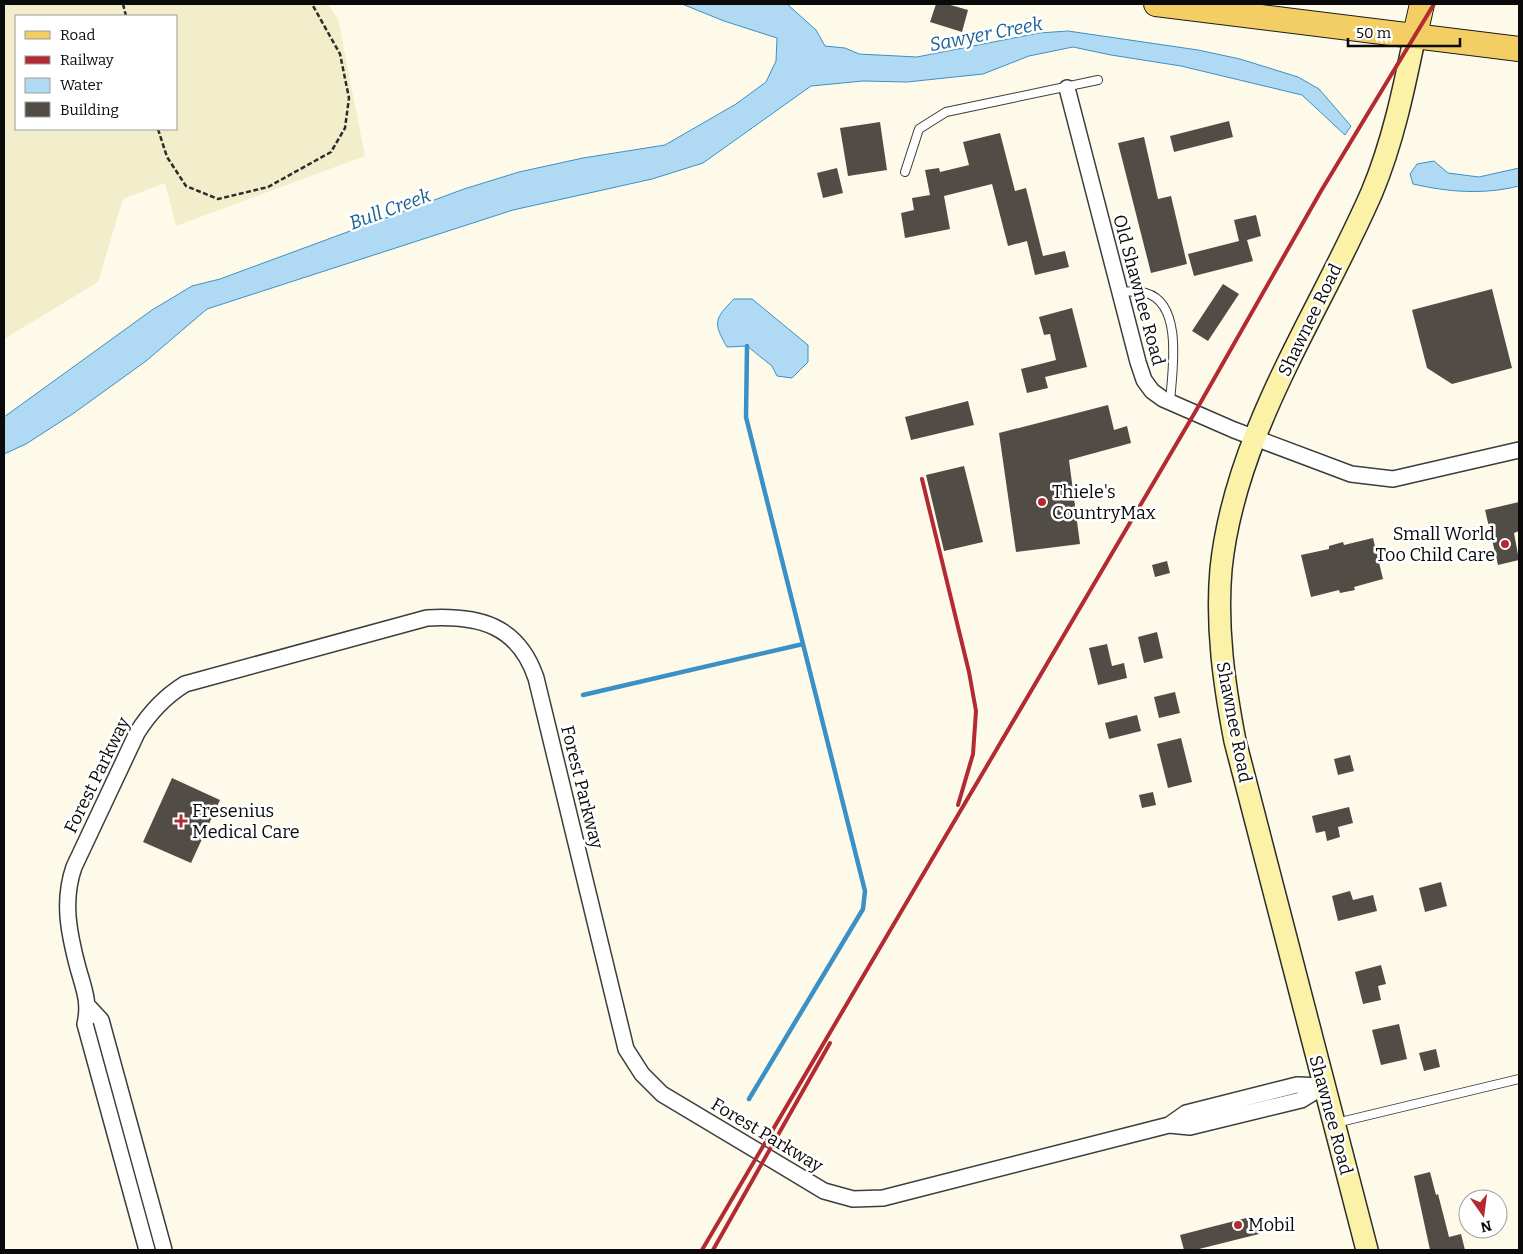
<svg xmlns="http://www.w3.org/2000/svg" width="1523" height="1254" font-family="Bitter,serif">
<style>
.farmland{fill:#f2eecb;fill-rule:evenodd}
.water{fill:#b0daf3;stroke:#3b90c6}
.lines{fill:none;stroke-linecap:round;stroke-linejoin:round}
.stream{stroke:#3b90c6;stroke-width:4.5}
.building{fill:#524c47}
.service-casing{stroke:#3d3d3d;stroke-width:10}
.minor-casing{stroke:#3d3d3d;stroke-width:18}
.secondary-casing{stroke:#2c2c2c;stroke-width:24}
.primary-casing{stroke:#1b1b1b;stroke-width:26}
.path{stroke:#2c2c2c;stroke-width:2.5;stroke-dasharray:5 2.5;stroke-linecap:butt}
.service{stroke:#fff;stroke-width:8}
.minor{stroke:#fff;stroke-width:15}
.secondary{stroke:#fbf1a7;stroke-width:21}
.primary{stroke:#f2ce65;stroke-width:24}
.rail{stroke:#b32a32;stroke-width:4}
.poi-dot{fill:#b32a32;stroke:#fff;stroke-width:2}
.labels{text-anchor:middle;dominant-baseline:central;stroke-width:5;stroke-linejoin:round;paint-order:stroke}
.street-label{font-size:18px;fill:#0a0a0a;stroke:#fff}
.poi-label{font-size:18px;fill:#0a0a0a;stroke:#fff;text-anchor:start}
.water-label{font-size:19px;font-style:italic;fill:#1b6195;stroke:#fff}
</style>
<rect width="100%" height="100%" fill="#fefae9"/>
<path class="farmland" d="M4,4H328L338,19L365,156L176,226L165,183L123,199L98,282L4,339ZM16,16H176V129H16Z"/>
<path class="water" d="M682,4H787L816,30L825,46L845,48L859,54L917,57L1039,33L1068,31L1198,50L1240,59L1298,77L1319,89L1351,126L1345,135L1302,95L1181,66L1111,55L1073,47L1029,56L983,74L907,82L863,81L811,86L703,163L652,179L513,210L207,309L146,361L74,413L26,444L4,454V417L152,310L192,286L220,279L464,189L519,172L583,158L665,145L736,104L766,82L776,61L777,38L724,21Z
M1434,161L1448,173L1479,177L1519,168V186C1483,195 1448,192 1413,184L1410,174L1417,164Z
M734,299H752L808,345V362L792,378L777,376L772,366L747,346L727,347C713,323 714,319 734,299Z"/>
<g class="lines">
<path class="stream" d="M747,346L746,417L865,891L863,909L749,1099
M583,695L803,644"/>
</g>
<path class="building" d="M936,4H947L968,10L962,32L930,22Z
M1229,121L1233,137L1174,152L1170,136Z
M880,122L887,170L848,176L840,128Z
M1000,133L1015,191L1026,188L1043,256L1065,251L1069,267L1035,275L1027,241L1008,246L992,184L944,196L950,229L905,238L901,213L914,210L912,198L930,195L925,170L939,168L940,172L969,165L963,142Z
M1144,137L1158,199L1171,196L1187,264L1151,273L1118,143Z
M837,168L843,193L823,198L817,173Z
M1256,215L1261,236L1247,240L1253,261L1194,276L1188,254L1239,241L1234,220Z
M1223,284L1239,294L1208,341L1192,331Z
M1492,289L1512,368L1452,384L1427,368L1412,310Z
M1072,308L1087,367L1045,377L1048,388L1027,393L1021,369L1056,360L1050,334L1044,335L1039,317Z
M968,401L974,425L911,440L905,417Z
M1108,405L1114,430L1127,426L1131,443L1069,460L1080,544L1016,552L999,433Z
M964,466L983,542L944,551L926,475Z
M1519,502V531L1514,533L1519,560L1498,565L1485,510Z
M1373,538L1383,579L1354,587L1355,590L1340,593L1339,590L1311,597L1301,555L1329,549V546L1343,542L1344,545Z
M1167,561L1170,573L1155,577L1152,565Z
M1157,632L1163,658L1144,663L1138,637Z
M1107,644L1112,666L1124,663L1127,678L1098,685L1089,648Z
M1175,692L1180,713L1159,718L1154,697Z
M1137,715L1141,731L1109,739L1105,723Z
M1181,738L1192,782L1168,788L1157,744Z
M1350,755L1354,771L1338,775L1334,759Z
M172,778L220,800L191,863L143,842Z
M1153,792L1156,805L1142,808L1139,795Z
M1349,807L1353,823L1338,827L1340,837L1327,841L1325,831L1316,833L1312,816Z
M1441,882L1447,906L1425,912L1419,888Z
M1350,891L1353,900L1373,895L1377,911L1338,921L1332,896Z
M1381,965L1386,984L1378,986L1381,1000L1363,1004L1355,972Z
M1399,1024L1407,1059L1381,1065L1372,1030Z
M1436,1049L1440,1067L1424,1071L1419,1053Z
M1430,1172L1436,1195L1438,1194L1449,1237L1461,1234L1465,1250H1430L1414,1176Z
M1254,1216L1259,1234L1195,1250H1184L1180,1235Z"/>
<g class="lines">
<g class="service-casing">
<path id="service" d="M905,172L919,129L946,112L1098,80
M1119,291C1127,292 1138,291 1146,293C1184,304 1172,373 1170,402
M1336,1123L1519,1079"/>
</g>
<g class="minor-casing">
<path id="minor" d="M1067,88L1138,362L1144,380L1152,391L1163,399L1234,430L1351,474L1393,479L1519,450
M89,1007L101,1020L164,1250
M1169,1125L1190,1127L1301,1100L1324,1086
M147,1250L85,1024C90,1003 84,989 78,968C69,934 62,901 74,867L137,733C150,712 164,697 185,684L427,618C479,615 518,625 536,678L626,1049L642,1074L662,1094L824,1191L853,1199L883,1198L1169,1125L1186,1113L1297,1085L1324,1086"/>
</g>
<g class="secondary-casing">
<path id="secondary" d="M1367,1250L1235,741C1224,684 1216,627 1221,569C1235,433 1319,314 1372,192C1393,142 1404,88 1415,35"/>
</g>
<g class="primary-casing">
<path id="primary" d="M1156,4L1519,49
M1415,35L1422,4"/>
</g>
<path class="path" d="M123,4L126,16
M158,129L167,157L186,186L218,199L268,187L331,152L345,128L349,98L340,54L312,4"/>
<use href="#service" class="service"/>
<use href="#minor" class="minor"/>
<use href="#secondary" class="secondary"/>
<use href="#primary" class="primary"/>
<path class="rail" d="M922,479L969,672L976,711L973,754L958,805
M702,1250L1194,414L1321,191L1434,4
M713,1250L830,1043"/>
</g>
<g class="poi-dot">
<circle cx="1042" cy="502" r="5"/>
<circle cx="1505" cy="544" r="5"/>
<path d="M178.5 813.5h5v5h5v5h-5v5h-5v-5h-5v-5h5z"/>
<circle cx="1238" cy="1225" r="5"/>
</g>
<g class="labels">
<g class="street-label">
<text transform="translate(1139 290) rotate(75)">Old Shawnee Road</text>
<text transform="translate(1310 320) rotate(-64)">Shawnee Road</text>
<text transform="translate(1234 722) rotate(79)">Shawnee Road</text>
<text transform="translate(97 775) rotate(-64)">Forest Parkway</text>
<text transform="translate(582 787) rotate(76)">Forest Parkway</text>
<text transform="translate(1331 1115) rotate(75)">Shawnee Road</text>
<text transform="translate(767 1135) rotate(31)">Forest Parkway</text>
</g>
<g class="poi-label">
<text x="1052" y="492">Thiele's<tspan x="1052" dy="21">CountryMax</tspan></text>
<text x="1495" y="534" text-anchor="end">Small World<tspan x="1495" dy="21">Too Child Care</tspan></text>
<text x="192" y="811">Fresenius<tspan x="192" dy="21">Medical Care</tspan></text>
<text x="1248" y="1225">Mobil</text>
</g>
<g class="water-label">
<text transform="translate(986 34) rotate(-11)">Sawyer Creek</text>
<text transform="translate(390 209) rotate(-20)">Bull Creek</text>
</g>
</g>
<rect width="1523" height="1254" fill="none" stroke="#0a0a0a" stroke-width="10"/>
<rect x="15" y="15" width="162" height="115" fill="#ffffff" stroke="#9d9d9d"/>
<rect x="25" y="31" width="25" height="8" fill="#f2ce65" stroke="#9d9d9d"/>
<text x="60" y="40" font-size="15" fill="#0a0a0a">Road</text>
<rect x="25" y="56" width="25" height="8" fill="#b32a32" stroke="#9d9d9d"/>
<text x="60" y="65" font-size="15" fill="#0a0a0a">Railway</text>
<rect x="25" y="78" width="25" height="15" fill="#b0daf3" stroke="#9d9d9d"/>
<text x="60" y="90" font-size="15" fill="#0a0a0a">Water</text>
<rect x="25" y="102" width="25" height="15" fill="#524c47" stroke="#9d9d9d"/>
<text x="60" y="115" font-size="15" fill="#0a0a0a">Building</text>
<g transform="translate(1483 1214) rotate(166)"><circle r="24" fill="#ffffff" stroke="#9d9d9d"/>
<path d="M0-4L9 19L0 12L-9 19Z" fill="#b32a32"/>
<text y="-8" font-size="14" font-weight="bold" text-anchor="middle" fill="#0a0a0a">N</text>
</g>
<path d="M1348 38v8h112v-8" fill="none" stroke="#0a0a0a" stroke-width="2.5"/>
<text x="1356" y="38" font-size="15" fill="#0a0a0a" stroke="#ffffff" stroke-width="4" paint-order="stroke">50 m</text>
</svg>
